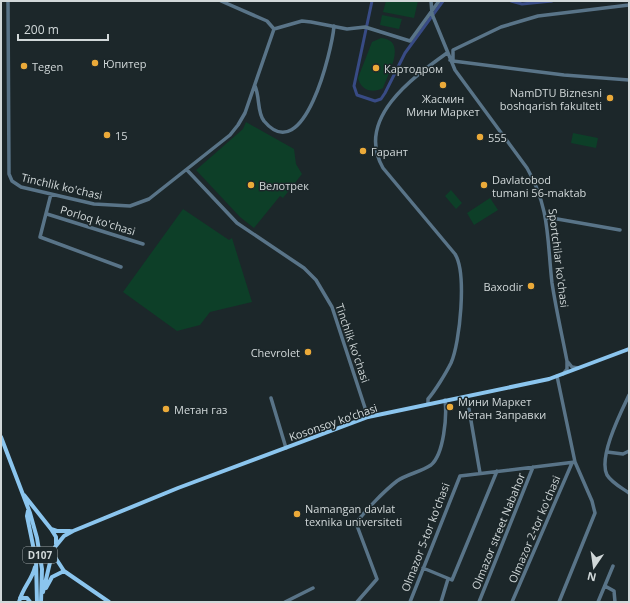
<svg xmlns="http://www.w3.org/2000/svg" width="630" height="603" font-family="'Open Sans',sans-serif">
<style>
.green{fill:#0d3f28}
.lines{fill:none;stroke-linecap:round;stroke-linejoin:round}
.canal{stroke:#384b85;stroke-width:3}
.minor{stroke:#597488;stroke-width:3.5}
.major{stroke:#8bc5ee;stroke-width:4}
.poi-dot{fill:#ebaa39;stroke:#1c272a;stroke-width:1.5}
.labels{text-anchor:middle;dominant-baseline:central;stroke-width:3;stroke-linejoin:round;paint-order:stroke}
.shield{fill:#1c272a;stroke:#9ba3a4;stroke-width:1}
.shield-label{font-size:10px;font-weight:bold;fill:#d1d8d9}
.poi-label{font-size:11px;fill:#d1d8d9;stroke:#1c272a;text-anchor:start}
.street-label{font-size:11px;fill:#d1d8d9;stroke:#1c272a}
</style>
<rect width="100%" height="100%" fill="#1c272a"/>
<path class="green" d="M386,1H418L414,18L383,12Z
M382,15L402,19L399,29L380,25Z
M381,38C408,40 388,74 383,88C372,94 361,90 358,78L372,42Z
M246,122L294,149L296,164L302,174L283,198L280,196L254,228L240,217L196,170L243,129Z
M573,133L598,138L596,148L571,143Z
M451,190L462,203L456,209L445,196Z
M490,198L498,210L474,225L467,213Z
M183,209L229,240L232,238L252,302L210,312L200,325L177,331L123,292Z"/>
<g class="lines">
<path class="canal" d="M372,1L354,86L357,95L375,101L381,99L385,93L405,53L443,1
M511,1L522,4L552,1"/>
<path class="minor" d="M8,1L9,174L12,181L21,187L94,204L130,206L149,199L230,135L238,125L245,113L274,29L267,21L221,1
M431,1L432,14L455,70L527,168C550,208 547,239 552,283C556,309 562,335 567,361
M274,29L302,21L311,22L347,29L365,27L410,41L439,1
M450,60L453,61V50L501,27L538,16L629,5
M453,61L564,75L629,80
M255,86C260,97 257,113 264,121C304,169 332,50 334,26
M187,170L237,223L304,268L316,280L332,307L368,417
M51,194L40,237L121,267
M47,214L143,244
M546,217L620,230
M563,374L567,369V361L572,367L578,368
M557,376L575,462L592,501L595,513L559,602
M629,395C621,412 598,457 607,475C612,483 622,488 629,493
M271,398L286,448
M428,404V399C435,391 446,373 451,363C460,343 467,273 455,254L383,168C355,119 412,78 447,53
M469,409L480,473
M607,452L623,454L629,451
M423,568L452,580L497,471
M605,586L614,591L615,602
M285,602L313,588
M357,602L377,579L356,523C366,510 384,491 397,481C407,474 421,472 431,465C444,454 447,416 445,400
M410,602L460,476L575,462
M441,602L448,579
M479,602L533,467
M512,602L572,463
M598,602L613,566"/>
<path class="major" d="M1,437L30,513L37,538L42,569L41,602
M24,495L51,529L57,531H70
M28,511L27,516L36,560L37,602
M51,529L56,537V544
M55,547L64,536L73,531L178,488L368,417L549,379L629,349
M53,554L64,571L109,602
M46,588L52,577L64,571
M43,592L52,554
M20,598H27L30,602
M19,602C23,587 32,580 35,567"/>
</g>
<g class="poi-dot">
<circle cx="95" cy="63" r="4"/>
<circle cx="24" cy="66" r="4"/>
<circle cx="376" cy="68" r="4"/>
<circle cx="443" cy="85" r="4"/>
<circle cx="610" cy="98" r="4"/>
<circle cx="107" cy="135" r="4"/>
<circle cx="480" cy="137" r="4"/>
<circle cx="363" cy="151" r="4"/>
<circle cx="251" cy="185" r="4"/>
<circle cx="484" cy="185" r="4"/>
<circle cx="531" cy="286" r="4"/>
<circle cx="308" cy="352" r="4"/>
<circle cx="450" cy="407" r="4"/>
<circle cx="166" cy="409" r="4"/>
<circle cx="297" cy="514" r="4"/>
</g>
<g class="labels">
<rect class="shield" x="23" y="547" width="34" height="16" rx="3"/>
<g class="shield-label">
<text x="40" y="555">D107</text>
</g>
<g class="poi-label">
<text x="103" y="63">Юпитер</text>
<text x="32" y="66">Tegen</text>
<text x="384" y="68">Картодром</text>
<text x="602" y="92" text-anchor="end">NamDTU Biznesni<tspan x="602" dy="13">boshqarish fakulteti</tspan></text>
<text x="443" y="98" text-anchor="middle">Жасмин<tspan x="443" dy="13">Мини Маркет</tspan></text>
<text x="115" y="135">15</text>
<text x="488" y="137">555</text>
<text x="371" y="151">Гарант</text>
<text x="492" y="179">Davlatobod<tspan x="492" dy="13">tumani 56-maktab</tspan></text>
<text x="259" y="185">Велотрек</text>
<text x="523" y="286" text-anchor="end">Baxodir</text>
<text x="300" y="352" text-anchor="end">Chevrolet</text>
<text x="458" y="401">Мини Маркет<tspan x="458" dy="13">Метан Заправки</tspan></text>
<text x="174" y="409">Метан газ</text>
<text x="305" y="508">Namangan davlat<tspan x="305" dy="13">texnika universiteti</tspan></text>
</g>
<g class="street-label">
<text transform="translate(62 186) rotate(13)">Tinchlik ko'chasi</text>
<text transform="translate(98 220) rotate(17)">Porloq koʻchasi</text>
<text transform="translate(559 258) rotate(83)">Sportchilar ko'chasi</text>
<text transform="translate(353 343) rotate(71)">Tinchlik ko'chasi</text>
<text transform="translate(333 422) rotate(-19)">Kosonsoy ko’chasi</text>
<text transform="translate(534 529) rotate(-67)">Olmazor 2-tor ko'chasi</text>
<text transform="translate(498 531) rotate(-68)">Olmazor street Nabahor</text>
<text transform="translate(425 537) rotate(-69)">Olmazor 5-tor ko'chasi</text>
</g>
</g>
<rect width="630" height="603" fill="none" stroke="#d1d8d9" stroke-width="4"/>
<g transform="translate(594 567) rotate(193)" stroke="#1c272a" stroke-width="3" paint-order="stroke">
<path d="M0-3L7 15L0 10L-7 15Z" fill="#d1d8d9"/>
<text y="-6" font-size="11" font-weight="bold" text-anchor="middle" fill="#d1d8d9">N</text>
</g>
<path d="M18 34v6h90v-6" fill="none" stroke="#d1d8d9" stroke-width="2"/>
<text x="24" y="34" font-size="12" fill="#d1d8d9" stroke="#1c272a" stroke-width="3" paint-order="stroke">200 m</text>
</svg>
